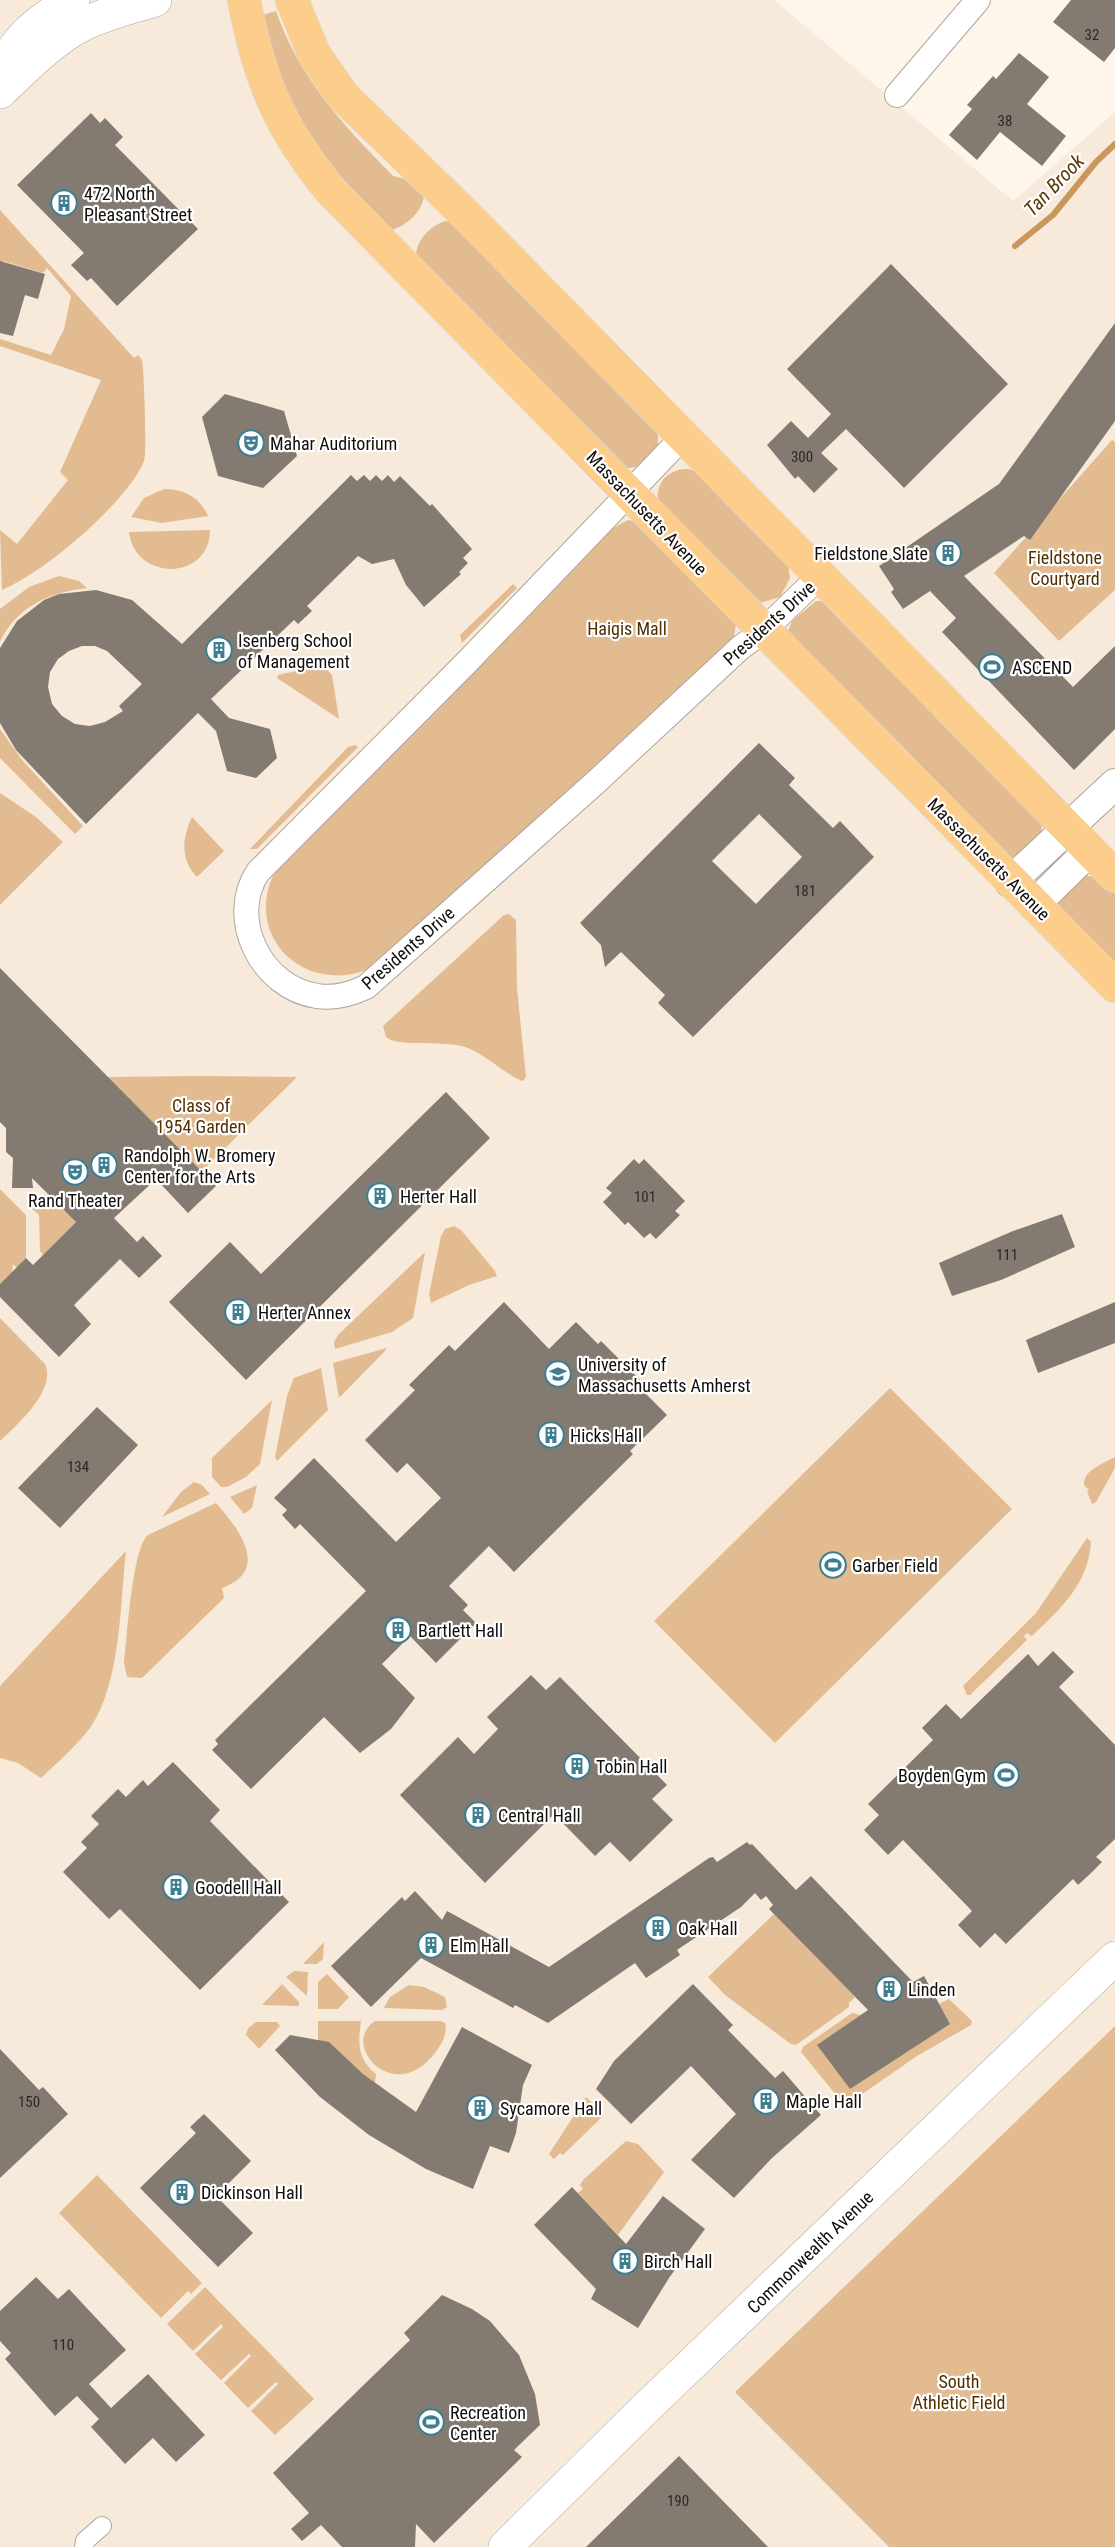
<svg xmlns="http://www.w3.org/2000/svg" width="1115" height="2547" font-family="'Roboto Condensed',sans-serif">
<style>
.built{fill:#f8eada}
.green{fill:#e2bb90}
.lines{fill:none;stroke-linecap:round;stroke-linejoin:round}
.stream{stroke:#c9965c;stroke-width:6}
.building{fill:#837b72;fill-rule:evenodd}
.pedestrian-casing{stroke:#aea59c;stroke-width:20}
.minor-casing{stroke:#aea59c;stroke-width:26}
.tertiary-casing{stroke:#aea59c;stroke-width:32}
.secondary-casing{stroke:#aea59c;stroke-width:34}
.primary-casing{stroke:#d9d8d8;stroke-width:34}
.pedestrian{stroke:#fff;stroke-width:18}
.minor{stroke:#fff;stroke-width:24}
.tertiary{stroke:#fff;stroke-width:30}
.secondary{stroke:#fff;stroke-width:33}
.primary{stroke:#fdcd8c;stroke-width:33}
.labels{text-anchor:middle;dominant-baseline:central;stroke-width:4.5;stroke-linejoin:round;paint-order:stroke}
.number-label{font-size:15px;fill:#2d2824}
.poi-label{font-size:18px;fill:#100d0a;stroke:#fff;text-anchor:start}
.street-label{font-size:18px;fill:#100d0a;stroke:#fff}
.park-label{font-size:18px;fill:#513000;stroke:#fff}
.water-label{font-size:20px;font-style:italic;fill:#5a3807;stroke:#fff}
</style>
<rect width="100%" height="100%" fill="#fef5eb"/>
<path class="built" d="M0,0H774L1013,201L1115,112V2547H0Z"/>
<path class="green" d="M276,11C299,78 345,127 393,176L409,180L424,196C422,212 407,225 392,230L380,224L300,129L259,16Z
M0,210L134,358L138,355L142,360C144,370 147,453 144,461C127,503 43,573 2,590L0,530L17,544L68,480L60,472L101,380L0,346V339L51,355L64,329L71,296L47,268L43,273L3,261L0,269Z
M446,221L452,222L658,430V446L636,467L623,469L416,258C415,242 430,225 446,221Z
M1112,440L1115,442V590L1059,641L994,573Z
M688,469L697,471L788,563L790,578L780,597L760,603L658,501C656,481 669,469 688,469Z
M164,489C184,489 200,497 208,516L162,523L131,517L144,498Z
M628,520L634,521L736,625L733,641L381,963C311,1004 236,937 278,866L613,528Z
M210,530C210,581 135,582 129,532Z
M59,576L79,581L87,588C50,592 16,607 0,642V609L29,587Z
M513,584L517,588L462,643L460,635Z
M816,601H824L1042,823L1041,837L1015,860L1009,859L788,631L792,621Z
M323,665L332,675L339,719L277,678L278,675Z
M0,729L23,761L83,826L75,834L0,758Z
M355,745L358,747L257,849H250L348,747Z
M0,793L36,817L63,842L0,905Z
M192,817L224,851L197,877C180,860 182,838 192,817Z
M1085,875L1101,879L1115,893V971L1057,906L1058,901Z
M509,914L516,920L517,988L526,1077L523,1081C512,1079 484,1054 468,1048C446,1039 397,1048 386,1037L383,1026L504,915Z
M195,1076L297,1077L201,1172L107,1077Z
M0,1189L26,1215V1258L17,1268L13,1264L12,1272L0,1284Z
M48,1189L76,1222L43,1255L40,1251L39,1215L28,1205L38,1196L47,1195Z
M454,1226L461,1230L495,1271L497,1276L469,1285L431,1303L429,1294L441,1236L445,1229Z
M425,1252L413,1318L392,1332L335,1349L334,1342L338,1335Z
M0,1318L45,1364C57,1390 17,1425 0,1441Z
M387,1348L385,1351L339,1398L333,1363Z
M321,1368L328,1410L277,1461L275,1457L287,1396L294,1378Z
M890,1388L1012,1509L775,1743L654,1621Z
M272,1400L260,1464L246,1477L227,1487H221L212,1477V1458Z
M1115,1457V1468L1096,1502L1092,1504L1087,1491L1089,1490L1084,1485C1084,1469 1103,1464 1115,1457Z
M194,1482L202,1485L210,1494L162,1517L181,1492Z
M257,1485L252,1508L244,1514L230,1497Z
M216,1503C239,1529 271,1570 222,1588L224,1598L142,1678L127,1677L124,1663C127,1639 132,1548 148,1535Z
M1087,1538L1091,1542C1088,1585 1061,1608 1032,1636L1027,1633L1024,1636L1027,1640L970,1695H967L963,1686L1036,1613Z
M126,1551C120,1604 121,1683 90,1728C76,1746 58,1762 41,1778L18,1763L0,1758V1686Z
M774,1914L855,1997L849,2003V2007L796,2045L791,2044L725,1995L708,1977Z
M324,1942L323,1959L317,1964H303Z
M294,1971L308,1972L307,1996L286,1977Z
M327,1974L349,1997L338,2009H318V1982Z
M282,1984L299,2002V2006L262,2005Z
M409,1985L424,1987L445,1997L447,2007L442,2010L384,2008L390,1997Z
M949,1999L972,2021L971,2025L917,2056L845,2106L801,2052L803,2047L852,2013L861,2015L818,2045L925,2039L950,2024L939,2004Z
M318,2021H361C358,2044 357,2058 376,2074L375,2083L318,2040Z
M375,2021H440L445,2023C448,2034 441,2045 435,2053C394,2107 339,2044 375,2021Z
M256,2022H277L280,2026L259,2049L246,2035L248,2028Z
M1115,2026V2547H889L735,2392Z
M586,2097L604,2115L563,2155L560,2153L554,2159L549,2154Z
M626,2141L638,2144L664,2172L618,2235L578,2193L583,2189L580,2185L583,2180Z
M97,2175L202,2283L191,2294L188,2291L161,2318L59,2213Z
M205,2287L314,2399L275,2435L251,2411L278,2384L276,2382L248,2408L224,2383L251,2356L249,2354L221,2380L195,2354L223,2327L221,2324L193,2351L167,2324Z"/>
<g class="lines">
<path class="stream" d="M1015,246L1053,215L1096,162L1115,144"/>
</g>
<path class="building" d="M1071,0H1115V48L1104,62L1053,22Z
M1019,53L1049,77L1027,104L1066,136L1042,166L1000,132L977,160L949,135L972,109L967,105L993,76L996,79Z
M91,113L100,123L105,118L123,137L115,145L198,229L117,306L91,278L87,281L71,265L84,253L17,185Z
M0,261L45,274L38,299L25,295L13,336L0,333Z
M891,264L1008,384L904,488L846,429L821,453L838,469L814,493L798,476L795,479L767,445L791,421L808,438L831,414L787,369Z
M1115,323V421L1030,540L1024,536L964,576L1073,687L1115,646V729L1074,770L942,632L956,618L930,591L903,609L891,592L894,589L879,566L999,484Z
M225,394L284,411L297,456L263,488L218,476L202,417Z
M351,475L357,481L364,475L370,481L376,475L382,481L388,475L394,482L400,476L430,506L432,504L472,549L463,558L468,563L459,572L461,574L424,607L406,585L394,559L372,564L358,556L307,606L312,611L298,624L294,620L211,699L229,718L270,729L277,758L256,778L227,771L216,731L198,713L86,824L16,750L0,723V648L17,621L44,600L59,594L96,590L132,600L182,644ZM82,646H95L107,651L142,684L119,706L123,711L105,722L90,726L75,724L62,716L52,704L48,687L50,672L58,659L69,651Z
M759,743L795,778L789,785L833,828L840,821L874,857L693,1037L658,1003L665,995L621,952L605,967L601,945L580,923ZM759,814L802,857L756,904L712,861Z
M0,968L216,1186L188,1213L156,1179L114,1218L137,1242L143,1236L162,1256L139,1278L120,1259L74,1305L91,1324L59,1357L0,1297V1284L26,1258L33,1265L76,1222L32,1178L33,1188H12L13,1158L6,1152V1128L0,1122Z
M446,1092L490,1138L246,1380L169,1302L230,1242L261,1274Z
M634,1159L639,1164L644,1159L685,1201L675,1211L680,1215L656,1239L650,1233L644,1238L628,1222L625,1225L603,1202L612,1193L606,1188Z
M1062,1214L1075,1247L1001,1280L952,1296L939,1263L1013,1231Z
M504,1302L549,1349L576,1322L598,1344L601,1341L649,1389L645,1393L667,1415L630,1451L633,1454L514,1572L489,1546L449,1586L468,1605L463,1610L476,1623L436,1663L410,1636L382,1664L415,1698L391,1729L360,1753L324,1717L251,1789L212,1750L218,1744L215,1740L366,1591L300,1524L295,1529L282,1515L287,1510L274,1498L314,1458L396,1542L441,1498L407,1463L397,1473L365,1440L415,1390L409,1385L449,1345L455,1351Z
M1115,1302V1343L1038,1373L1026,1340Z
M97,1407L138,1445L60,1528L18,1488Z
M1053,1651L1074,1672L1059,1687L1115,1745V1839L1096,1857L1102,1862L1090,1874L1078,1885L1073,1879L1006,1944L995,1933L980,1948L958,1925L972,1911L903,1840L888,1855L864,1830L879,1815L868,1804L933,1740L922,1728L946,1704L961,1719L1028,1654L1038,1666Z
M531,1675L546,1690L560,1677L667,1785L652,1799L673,1820L630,1862L610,1842L595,1856L554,1814L485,1883L400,1795L458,1737L474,1754L498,1729L487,1717Z
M173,1762L220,1810L210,1821L289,1902L200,1990L120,1909L109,1919L63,1872L87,1848L81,1842L99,1824L91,1816L118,1789L126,1797L143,1780L148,1786Z
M747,1842L750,1845L752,1844L796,1890L811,1876L913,1982L924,1976L950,2024L850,2089L817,2045L868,2010L769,1909L773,1905L766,1896L761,1900L755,1893L741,1907L677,1950L680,1955L646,1978L635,1963L548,2023L515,2005L513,2008L421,1958L371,2007L331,1966L402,1897L405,1901L415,1891L442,1920L447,1911L549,1967L709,1858L713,1857L717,1862Z
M693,1984L733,2025L728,2030L775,2078L783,2071L821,2115L772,2158L734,2198L691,2160L736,2114L691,2066L631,2124L596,2089L614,2061Z
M462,2027L532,2065L523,2085L516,2133L509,2153L490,2146L473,2189L426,2169L369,2135L320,2097L275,2050L290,2035L329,2042L363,2074L416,2112Z
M0,2049L39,2090L43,2087L68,2114L0,2178Z
M204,2114L251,2161L216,2196L253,2233L218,2267L140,2188L196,2133L190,2127Z
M572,2187L626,2244L663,2196L705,2229L669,2278L638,2328L591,2299L596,2289L534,2225Z
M36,2277L58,2299L69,2289L126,2350L89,2384L111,2408L148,2374L205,2435L176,2462L153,2438L125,2464L91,2427L99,2419L77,2396L55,2416L5,2359L11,2353L0,2341V2311Z
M442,2295L472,2309L490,2321L519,2355L535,2394L540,2425L514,2450L522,2457L434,2543L416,2524L415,2547H342L321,2525L302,2541L291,2529L309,2513L273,2473L410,2340L404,2333Z
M679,2456L768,2547H586Z"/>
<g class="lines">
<g class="pedestrian-casing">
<path id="pedestrian" d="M84,2547L85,2541L102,2526"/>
</g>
<g class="minor-casing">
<path id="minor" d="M897,95L978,0
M683,437L468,661L258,872C227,918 261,988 317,996C334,999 351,994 366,987L595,783L740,648L763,631L820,576"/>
</g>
<g class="tertiary-casing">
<path id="tertiary" d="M1010,882L1115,784
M1034,905L1090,850"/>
</g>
<g class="secondary-casing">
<path id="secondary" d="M0,87C3,78 4,68 8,60C18,34 50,13 73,0
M0,92C25,69 50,42 80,26C103,14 129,8 155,0
M505,2547L648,2406L1115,1958"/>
</g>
<g class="primary-casing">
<path id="primary" d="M244,0C259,79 279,128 331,191L1115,986
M292,0L314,54L343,96L467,216L1115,876"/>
</g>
<use href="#pedestrian" class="pedestrian"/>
<use href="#minor" class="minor"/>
<use href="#tertiary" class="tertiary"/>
<use href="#secondary" class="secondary"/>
<use href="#primary" class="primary"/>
</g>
<defs>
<g id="building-ring" transform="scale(1.35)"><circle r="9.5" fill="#fff" stroke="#3d7e91" stroke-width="1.5"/><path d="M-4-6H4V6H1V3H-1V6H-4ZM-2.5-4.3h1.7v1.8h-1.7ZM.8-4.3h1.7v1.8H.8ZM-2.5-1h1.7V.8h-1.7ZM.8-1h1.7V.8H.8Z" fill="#3d7e91"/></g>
<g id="theatre-ring" transform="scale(1.35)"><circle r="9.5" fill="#fff" stroke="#3d7e91" stroke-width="1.5"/><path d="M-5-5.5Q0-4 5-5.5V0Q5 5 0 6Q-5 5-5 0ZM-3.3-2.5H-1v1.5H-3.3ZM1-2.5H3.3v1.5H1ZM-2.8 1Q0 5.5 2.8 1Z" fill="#3d7e91"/></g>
<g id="stadium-ring" transform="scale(1.35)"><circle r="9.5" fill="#fff" stroke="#3d7e91" stroke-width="1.5"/><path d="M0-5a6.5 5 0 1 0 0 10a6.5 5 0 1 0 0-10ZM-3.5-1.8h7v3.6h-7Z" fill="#3d7e91"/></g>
<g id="university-ring" transform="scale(1.35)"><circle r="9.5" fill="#fff" stroke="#3d7e91" stroke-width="1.5"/><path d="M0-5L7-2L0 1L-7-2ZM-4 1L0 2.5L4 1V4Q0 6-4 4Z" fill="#3d7e91"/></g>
</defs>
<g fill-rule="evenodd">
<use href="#building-ring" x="64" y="203"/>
<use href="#theatre-ring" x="251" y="443"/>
<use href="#building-ring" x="948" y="553"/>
<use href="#building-ring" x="219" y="650"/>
<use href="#stadium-ring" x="992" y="667"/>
<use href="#building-ring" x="104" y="1165"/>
<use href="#theatre-ring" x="75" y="1172"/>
<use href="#building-ring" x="380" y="1196"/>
<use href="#building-ring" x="238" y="1312"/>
<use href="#university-ring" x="558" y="1374"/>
<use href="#building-ring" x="551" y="1435"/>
<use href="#stadium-ring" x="833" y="1565"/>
<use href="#building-ring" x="398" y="1630"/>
<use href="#building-ring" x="577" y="1766"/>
<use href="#stadium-ring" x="1006" y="1775"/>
<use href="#building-ring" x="478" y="1815"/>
<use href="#building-ring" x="176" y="1887"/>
<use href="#building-ring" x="658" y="1928"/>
<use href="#building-ring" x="431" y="1945"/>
<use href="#building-ring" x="889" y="1989"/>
<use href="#building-ring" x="766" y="2101"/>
<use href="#building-ring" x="480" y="2108"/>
<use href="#building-ring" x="182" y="2192"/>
<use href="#building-ring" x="625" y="2261"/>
<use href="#stadium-ring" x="431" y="2422"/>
</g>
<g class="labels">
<g class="number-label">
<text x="1092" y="35">32</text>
<text x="1005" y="121">38</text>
<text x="802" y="457">300</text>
<text x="805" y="891">181</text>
<text x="645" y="1197">101</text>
<text x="1007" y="1255">111</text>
<text x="78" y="1467">134</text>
<text x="29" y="2102">150</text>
<text x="63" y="2345">110</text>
<text x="678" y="2501">190</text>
</g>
<g class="poi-label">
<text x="84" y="193">472 North<tspan x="84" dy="21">Pleasant Street</tspan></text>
<text x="270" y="443">Mahar Auditorium</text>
<text x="928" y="553" text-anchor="end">Fieldstone Slate</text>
<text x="238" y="640">Isenberg School<tspan x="238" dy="21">of Management</tspan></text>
<text x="1012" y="667">ASCEND</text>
<text x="124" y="1155">Randolph W. Bromery<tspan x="124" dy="21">Center for the Arts</tspan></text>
<text x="400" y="1196">Herter Hall</text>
<text x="75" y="1200" text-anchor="middle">Rand Theater</text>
<text x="258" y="1312">Herter Annex</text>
<text x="578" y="1364">University of<tspan x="578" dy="21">Massachusetts Amherst</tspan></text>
<text x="570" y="1435">Hicks Hall</text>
<text x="852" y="1565">Garber Field</text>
<text x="418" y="1630">Bartlett Hall</text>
<text x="596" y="1766">Tobin Hall</text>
<text x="986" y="1775" text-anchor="end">Boyden Gym</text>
<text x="498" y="1815">Central Hall</text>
<text x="195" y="1887">Goodell Hall</text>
<text x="678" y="1928">Oak Hall</text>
<text x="450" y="1945">Elm Hall</text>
<text x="908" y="1989">Linden</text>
<text x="786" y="2101">Maple Hall</text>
<text x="500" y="2108">Sycamore Hall</text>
<text x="201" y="2192">Dickinson Hall</text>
<text x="644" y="2261">Birch Hall</text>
<text x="450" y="2412">Recreation<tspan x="450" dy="21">Center</tspan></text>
</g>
<g class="street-label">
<text transform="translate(647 513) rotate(46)">Massachusetts Avenue</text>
<text transform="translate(769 623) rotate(-42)">Presidents Drive</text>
<text transform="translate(989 859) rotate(45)">Massachusetts Avenue</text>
<text transform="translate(408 948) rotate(-41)">Presidents Drive</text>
<text transform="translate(810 2252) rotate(-44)">Commonwealth Avenue</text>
</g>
<g class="park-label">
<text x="1065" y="557">Fieldstone<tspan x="1065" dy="21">Courtyard</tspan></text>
<text x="627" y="628">Haigis Mall</text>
<text x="201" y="1105">Class of<tspan x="201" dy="21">1954 Garden</tspan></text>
<text x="959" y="2381">South<tspan x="959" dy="21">Athletic Field</tspan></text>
</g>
<g class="water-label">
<text transform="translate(1054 185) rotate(-46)">Tan Brook</text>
</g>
</g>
</svg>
